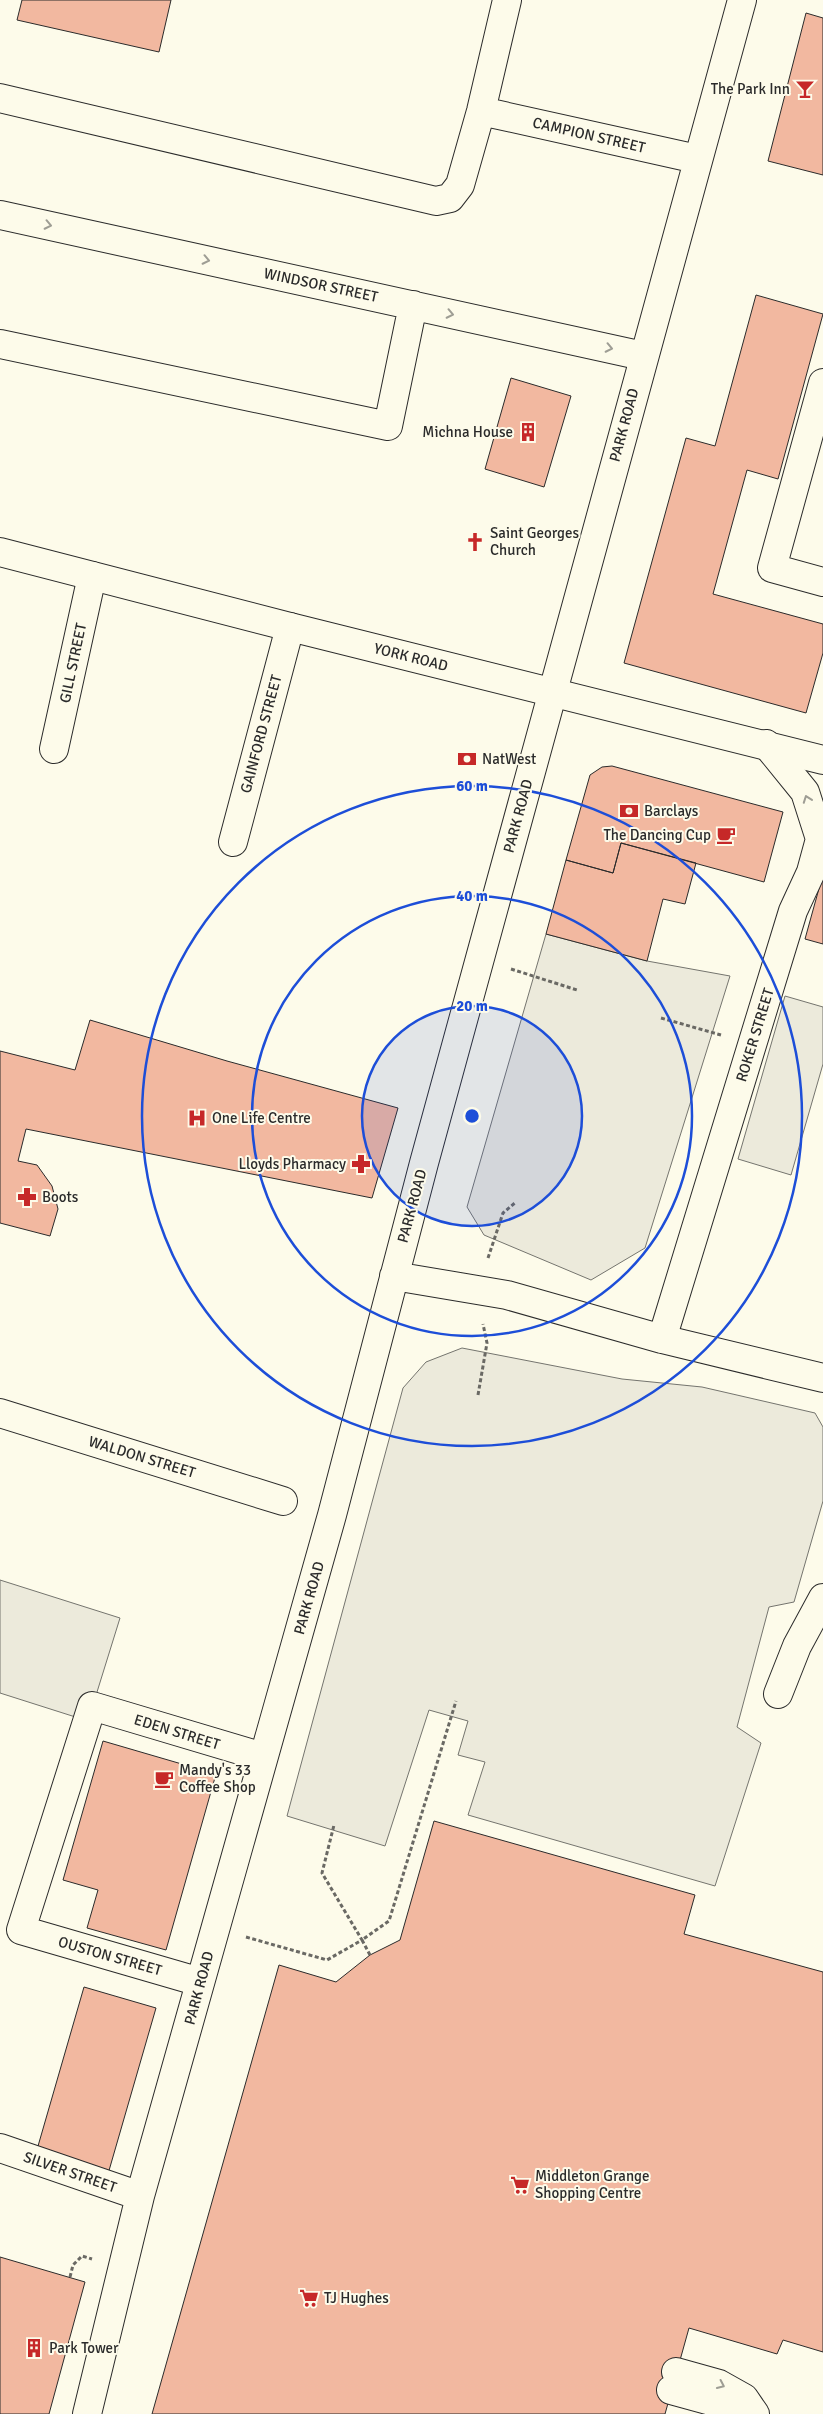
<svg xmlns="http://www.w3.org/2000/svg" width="823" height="2414" font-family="Signika,sans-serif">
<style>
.parking{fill:#eceadb;stroke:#74746e}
.building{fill:#f2b8a0;stroke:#2b2b2b}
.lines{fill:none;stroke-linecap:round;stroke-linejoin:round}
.minor-casing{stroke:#2b2b2b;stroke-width:30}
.major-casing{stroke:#2b2b2b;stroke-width:30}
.path{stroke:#6a6964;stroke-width:3;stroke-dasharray:4 2.5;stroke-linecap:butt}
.minor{stroke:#fdfbea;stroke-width:28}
.major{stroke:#fdfbea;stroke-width:28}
.oneway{stroke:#9e9d94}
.ring{fill:none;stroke:#1d4ed8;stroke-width:2.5}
.labels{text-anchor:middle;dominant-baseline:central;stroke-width:4;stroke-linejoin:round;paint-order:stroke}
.poi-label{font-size:15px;fill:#2b2b2b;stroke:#fdfbea;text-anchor:start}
.street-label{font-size:15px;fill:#2b2b2b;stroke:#fdfbea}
.centre{fill:#1d4ed8;stroke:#fdfbea;stroke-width:2.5}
.ring-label{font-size:15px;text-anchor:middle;font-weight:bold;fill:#1d4ed8;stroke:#fdfbea;stroke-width:4;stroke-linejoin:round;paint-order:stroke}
</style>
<rect width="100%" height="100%" fill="#fdfbea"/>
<path class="parking" d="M546,934L647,961L730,976L645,1248L591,1280L484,1235L467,1207Z
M785,996L823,1007V1064L791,1175L738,1159Z
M462,1348L622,1379L702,1387L815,1413L823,1427V1501L794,1602L769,1607L737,1727L761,1743L715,1886L468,1815L485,1762L458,1755L468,1721L429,1710L385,1846L287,1816L403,1388L426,1362Z
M0,1580L120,1618L88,1721L0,1693Z"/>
<path class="building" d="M22,0H171L159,52L17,20Z
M806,13L823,18V175L768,161Z
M756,295L823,314L778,479L747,470L713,594L823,624V653L806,713L624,663L686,438L715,446Z
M511,378L571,396L544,487L485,469Z
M612,766L783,812L764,882L621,843L613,873L566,860L590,775L602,767Z
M621,843L696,863L685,904L663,899L647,961L546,934L566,860L613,873Z
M823,874V944L805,939Z
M90,1020L227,1061L398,1108L372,1198L26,1129L18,1161L37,1165L52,1186L58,1209L50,1236L0,1223V1051L75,1070Z
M103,1741L216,1774L166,1950L87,1928L98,1890L63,1880Z
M434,1821L695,1895L684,1934L823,1972V2352L783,2340L777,2354L689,2328L665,2414H152L279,1965L336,1982L370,1955L400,1940Z
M84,1987L156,2008L108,2174L36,2153Z
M0,2257L85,2282L49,2414H0Z"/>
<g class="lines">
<g class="minor-casing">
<path id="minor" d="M0,98L436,201L450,198L460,185L481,111L507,0
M481,111L697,159
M0,215L643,356
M0,344L388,426L413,305
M823,383L772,568L823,582
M54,749L92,576
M233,842L290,627
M394,1276L507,1295L662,1339L823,1378
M662,1339L793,911L811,872L820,839L805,792L766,744
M0,1413L283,1501
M778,1694L797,1646L823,1598
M200,1982L21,1930L92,1706L263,1757
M0,2148L140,2196
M676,2372L719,2384L744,2398L755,2414
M671,2390L711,2401L732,2414
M87,2414L140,2196L332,1515L424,1163L742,0"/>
</g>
<g class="major-casing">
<path id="major" d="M0,552L290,627L823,760"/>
</g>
<path class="path" d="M511,969L577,990
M661,1018L721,1035
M488,1258L503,1213L516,1202
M478,1395L487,1343L483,1324
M246,1937L327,1960L362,1940L322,1873L334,1825
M370,1955L362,1940L389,1921L456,1701
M70,2277L73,2265L82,2256L92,2259"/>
<use href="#minor" class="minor"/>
<use href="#major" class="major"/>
</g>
<defs><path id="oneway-chevron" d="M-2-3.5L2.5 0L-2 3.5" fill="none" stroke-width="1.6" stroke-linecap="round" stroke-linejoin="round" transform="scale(1.25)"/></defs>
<g class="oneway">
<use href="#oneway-chevron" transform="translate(48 225) rotate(12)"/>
<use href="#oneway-chevron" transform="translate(206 260) rotate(12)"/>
<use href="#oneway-chevron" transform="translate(450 314) rotate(12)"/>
<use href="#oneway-chevron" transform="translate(609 348) rotate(12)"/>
<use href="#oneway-chevron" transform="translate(807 799) rotate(-110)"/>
<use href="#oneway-chevron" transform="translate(721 2385) rotate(25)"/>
</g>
<circle cx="472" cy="1116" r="110" fill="#1d4ed8" fill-opacity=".12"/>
<g class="ring">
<circle cx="472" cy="1116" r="110"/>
<circle cx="472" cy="1116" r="220"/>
<circle cx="472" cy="1116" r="330"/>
</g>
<defs>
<g id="bar-bare" transform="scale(1.5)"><path d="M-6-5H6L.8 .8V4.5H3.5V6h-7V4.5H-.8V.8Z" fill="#c62828" stroke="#fdfbea" stroke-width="2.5" paint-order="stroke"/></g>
<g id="building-bare" transform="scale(1.5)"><path d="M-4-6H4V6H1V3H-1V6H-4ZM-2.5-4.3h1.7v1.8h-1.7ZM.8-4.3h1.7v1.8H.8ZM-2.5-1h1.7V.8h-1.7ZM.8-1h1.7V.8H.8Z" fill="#c62828" stroke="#fdfbea" stroke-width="2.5" paint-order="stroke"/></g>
<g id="church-bare" transform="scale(1.5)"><path d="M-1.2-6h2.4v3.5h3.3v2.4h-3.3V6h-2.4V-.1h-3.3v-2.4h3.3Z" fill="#c62828" stroke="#fdfbea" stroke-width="2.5" paint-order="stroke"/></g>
<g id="bank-bare" transform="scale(1.5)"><path d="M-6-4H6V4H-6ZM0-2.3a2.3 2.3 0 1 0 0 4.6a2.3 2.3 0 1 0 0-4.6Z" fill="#c62828" stroke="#fdfbea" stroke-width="2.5" paint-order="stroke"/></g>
<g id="cafe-bare" transform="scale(1.5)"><path d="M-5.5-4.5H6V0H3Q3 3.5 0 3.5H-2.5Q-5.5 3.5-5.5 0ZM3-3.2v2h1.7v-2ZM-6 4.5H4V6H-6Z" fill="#c62828" stroke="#fdfbea" stroke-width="2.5" paint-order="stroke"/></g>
<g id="hospital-bare" transform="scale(1.5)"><path d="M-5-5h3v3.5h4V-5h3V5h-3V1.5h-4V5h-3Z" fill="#c62828" stroke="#fdfbea" stroke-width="2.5" paint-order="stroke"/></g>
<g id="pharmacy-bare" transform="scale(1.5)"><path d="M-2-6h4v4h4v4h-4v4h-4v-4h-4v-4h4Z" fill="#c62828" stroke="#fdfbea" stroke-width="2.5" paint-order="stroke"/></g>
<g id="supermarket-bare" transform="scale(1.5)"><path d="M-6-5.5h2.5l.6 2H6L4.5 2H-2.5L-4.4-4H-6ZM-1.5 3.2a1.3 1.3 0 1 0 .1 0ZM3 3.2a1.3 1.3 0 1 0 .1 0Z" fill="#c62828" stroke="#fdfbea" stroke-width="2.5" paint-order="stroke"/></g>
</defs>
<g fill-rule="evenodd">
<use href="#bar-bare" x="805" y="89"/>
<use href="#building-bare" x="528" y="432"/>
<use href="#church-bare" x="475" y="542"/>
<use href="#bank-bare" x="467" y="759"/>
<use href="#bank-bare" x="629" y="811"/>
<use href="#cafe-bare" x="726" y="835"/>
<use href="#hospital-bare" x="197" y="1118"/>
<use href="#pharmacy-bare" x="361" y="1164"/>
<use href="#pharmacy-bare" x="27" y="1197"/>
<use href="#cafe-bare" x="164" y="1779"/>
<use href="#supermarket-bare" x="520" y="2185"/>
<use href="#supermarket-bare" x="309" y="2298"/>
<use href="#building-bare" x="34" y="2348"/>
</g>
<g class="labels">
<g class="poi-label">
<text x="790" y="89" text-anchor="end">The Park Inn</text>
<text x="513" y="432" text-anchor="end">Michna House</text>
<text x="490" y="533">Saint Georges<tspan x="490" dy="17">Church</tspan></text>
<text x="482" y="759">NatWest</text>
<text x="644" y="811">Barclays</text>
<text x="711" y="835" text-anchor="end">The Dancing Cup</text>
<text x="212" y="1118">One Life Centre</text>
<text x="346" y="1164" text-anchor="end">Lloyds Pharmacy</text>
<text x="42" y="1197">Boots</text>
<text x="179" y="1770">Mandy's 33<tspan x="179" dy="17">Coffee Shop</tspan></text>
<text x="535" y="2176">Middleton Grange<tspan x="535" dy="17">Shopping Centre</tspan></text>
<text x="324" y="2298">TJ Hughes</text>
<text x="49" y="2348">Park Tower</text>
</g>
<g class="street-label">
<text transform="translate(589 135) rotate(13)">CAMPION STREET</text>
<text transform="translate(321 285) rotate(12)">WINDSOR STREET</text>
<text transform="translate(624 425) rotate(-75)">PARK ROAD</text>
<text transform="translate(411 657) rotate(14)">YORK ROAD</text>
<text transform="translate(73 663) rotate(-78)">GILL STREET</text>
<text transform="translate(261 734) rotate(-75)">GAINFORD STREET</text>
<text transform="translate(518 816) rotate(-75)">PARK ROAD</text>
<text transform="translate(755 1035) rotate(-73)">ROKER STREET</text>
<text transform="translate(412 1206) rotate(-75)">PARK ROAD</text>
<text transform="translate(142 1457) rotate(17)">WALDON STREET</text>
<text transform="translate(309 1598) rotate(-74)">PARK ROAD</text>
<text transform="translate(177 1732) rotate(17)">EDEN STREET</text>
<text transform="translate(110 1956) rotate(16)">OUSTON STREET</text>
<text transform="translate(199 1988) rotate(-75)">PARK ROAD</text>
<text transform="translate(70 2172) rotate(19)">SILVER STREET</text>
</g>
</g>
<circle cx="472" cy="1116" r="8" class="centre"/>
<g class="ring-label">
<text x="472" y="791">60 m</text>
<text x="472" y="901">40 m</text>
<text x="472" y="1011">20 m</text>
</g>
</svg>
